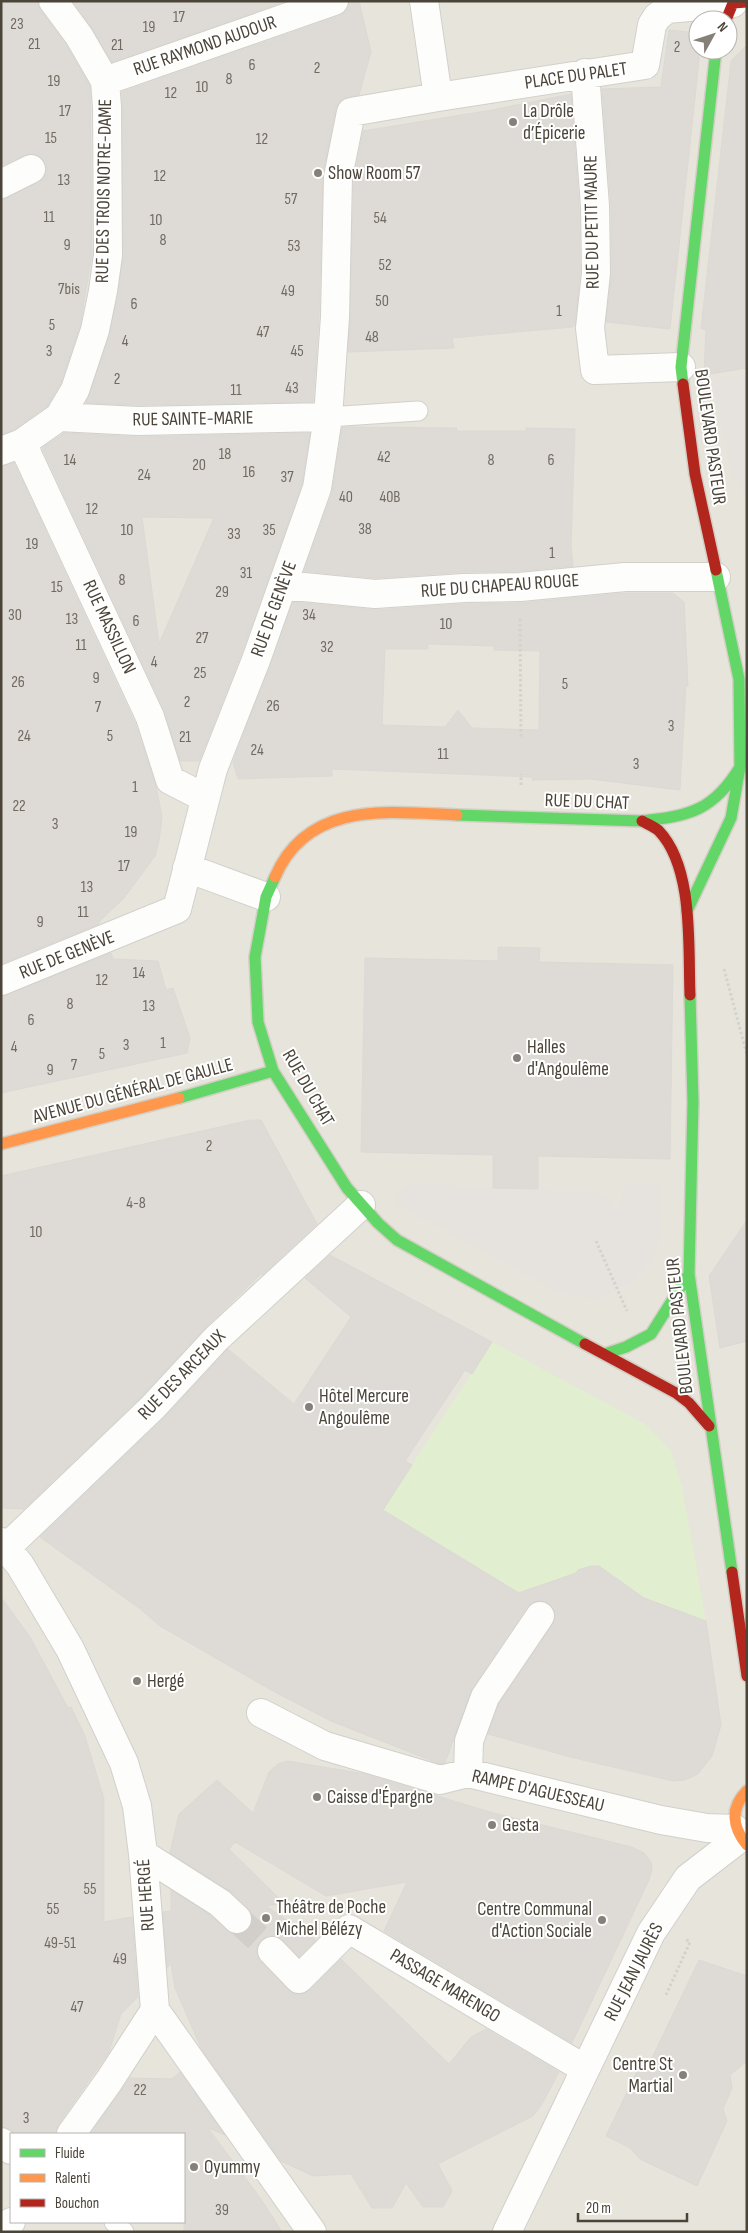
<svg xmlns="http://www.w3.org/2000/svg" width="748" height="2233" font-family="'Sofia Sans Condensed',sans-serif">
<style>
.residential{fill:#e7e4dc;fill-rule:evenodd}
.garden{fill:#e1eecf}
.parking{fill:#e6e3df}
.building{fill:#dedbd6;stroke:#dcd9d4;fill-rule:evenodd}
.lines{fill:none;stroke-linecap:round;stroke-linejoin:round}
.street-tunnel{stroke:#d2cfca;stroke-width:28;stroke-dasharray:28 14;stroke-linecap:butt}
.lane-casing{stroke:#d2d0cb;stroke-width:21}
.street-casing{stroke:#d2d0cb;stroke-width:30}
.fast-casing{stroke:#d3cfc5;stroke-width:14}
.slow-casing{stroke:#d3cfc5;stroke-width:14}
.jam-casing{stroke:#d3cfc5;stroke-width:14}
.path{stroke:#d3d2cc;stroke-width:3;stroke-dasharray:2.5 2.5;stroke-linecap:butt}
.lane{stroke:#fdfdfc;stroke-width:19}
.street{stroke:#fdfdfc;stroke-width:28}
.fast{stroke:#63d668;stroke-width:11}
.slow{stroke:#ff974d;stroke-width:11}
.jam{stroke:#b3261e;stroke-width:11}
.poi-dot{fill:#868178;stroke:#fff;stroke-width:2}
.labels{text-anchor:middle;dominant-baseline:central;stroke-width:4;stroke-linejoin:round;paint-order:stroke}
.number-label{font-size:16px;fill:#706a61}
.street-label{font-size:19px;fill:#4b4439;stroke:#fff}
.poi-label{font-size:19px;fill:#4b4439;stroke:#fff;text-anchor:start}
</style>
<rect width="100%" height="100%" fill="#f4f2ee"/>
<path class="residential" d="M1,1H747V2232H1ZM698,20H728V50H698ZM11,2134H184V2222H11Z"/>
<path class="garden" d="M492,1342L645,1424L671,1451L682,1487L706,1621L644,1598L599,1566L518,1592L376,1507L391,1497Z"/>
<path class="parking" d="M747,374V505L739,480L733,478L711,379Z
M412,1183L602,1193L615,1204L619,1211L624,1183L661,1185L660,1233L655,1254L643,1272L630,1284L602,1298L593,1299L560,1293L395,1204L398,1193Z"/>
<path class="building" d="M1,1H38L40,10L66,45L90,86L92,254L80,326L61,383L47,406L15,429L1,434V199L38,183L44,177L47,169L45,162L39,156L32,154L24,155L1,166Z
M73,1H286L112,62L92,28Z
M349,1H359L371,52L359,95L341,100L336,108L323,174L319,316L313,402L138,405L86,403L110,333L123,257L122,92L339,16L346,11Z
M669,30L697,33L699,61L670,329L606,322L612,273L611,206L602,89L661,87Z
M747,45V368L704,375L706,329H701L731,61Z
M571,94L579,207L580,272L575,325L572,327L452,338L454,348L348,352L354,179L363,131L492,110Z
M342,427L457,428L456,431H526V428L575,429L571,546L573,566L519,571L464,572L375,578L304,571L332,493Z
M64,433L138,437L310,433L302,484L241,655L199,761H180L164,710L42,448ZM142,517L214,518L159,644Z
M14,463L135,723L156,786L162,817L159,841L155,856L124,898L99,922V924L1,964V466Z
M626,593H673L684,602L688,686H686L680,790L590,779L532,780V777L332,769V776L238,779L233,762L293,602L376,610L465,604L521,603ZM428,644L494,646V650L540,651L539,730L472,728L458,710L445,727L382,725L385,649H428Z
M498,947L540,948L539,962L673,965L670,1159L538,1156V1189L493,1188V1155L361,1152L365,958L498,961Z
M111,953L113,959L158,961L166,990L173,988L190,1038L187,1053L1,1093V996Z
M251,1120H261L317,1224L262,1275L261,1274L205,1328L142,1396L24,1509L1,1508V1176Z
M747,1220V1341L720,1348L709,1276Z
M330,1255L492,1342L472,1374L465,1370L405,1461L412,1465L383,1510L519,1593L576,1573L578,1570L591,1566H599L644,1598L706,1621L721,1725L712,1756L698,1774L685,1780L673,1781L570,1757L488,1734L499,1704L553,1624L555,1618L554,1610L548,1603L542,1601L534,1602L527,1607L472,1688L445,1763L440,1764L331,1721L271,1690L160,1626L139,1608L40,1537L164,1418L228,1349L294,1404L351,1317L305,1278Z
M1,1597L30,1637L68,1708L71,1707L85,1736L104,1799V1922L132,1917L138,1997L121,2014L109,2052L58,2125L56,2134H16L1,2127Z
M287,1761L365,1774L490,1812L632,1847L644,1853L651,1862L652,1870L649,1880L572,2043L384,1931L407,1882L326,1896L235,1842L229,1849L284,1903L266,1906L316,1940L299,1957L283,1940L276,1936H268L261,1940L257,1946V1954L260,1961L288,1990L295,1994H302L310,1990L341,1959L449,2064L471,2037L486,2029L559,2072L542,2104L533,2116L438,2164L452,2191L443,2207H423L406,2183L392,2208H372L351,2174L313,2176L281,2161L202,2050L175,1988L171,1964L167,1968L163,1912L171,1911V1890L210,1915L233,1934H242L249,1929L252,1922V1914L248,1908L231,1892L170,1853L179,1814L217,1780L253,1813L269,1772L278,1764Z
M699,1960L747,1976V2061L730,2075L732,2088L723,2109L727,2121L697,2186L640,2159L630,2148L606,2136L643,2059L650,2062Z
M180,2072L225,2135L208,2128L261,2199L282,2232H184V2134H90L130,2078L172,2079Z"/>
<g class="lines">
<path class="street-tunnel" d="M237,1919L272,1951"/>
<g class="lane-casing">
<path id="lane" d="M328,417L418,411
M114,2222L124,2232"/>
</g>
<g class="street-casing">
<path id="street" d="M424,1L438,97
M585,73L595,206L596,273L590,328L595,370L681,367
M105,81L334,1
M1,184L31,169
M59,417L138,421L328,417
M22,443L150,717L170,780L205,798
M1,451L22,443L59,417L75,390L95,330L103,291L108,255L107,107L105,81L79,36L53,1
M283,585L375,594L464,588L520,587L625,577H716
M187,868L266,897
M1,981L177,909L213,769L256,660L317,488L328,417L335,317L338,177L351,112L438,97L645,65L652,25L657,17L667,9L733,3
M1,1542L20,1565L70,1649L124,1763L137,1806L143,1854L155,2010L312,2232
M6,1548L153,1407L216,1339L361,1205
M261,1713L325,1746L440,1780L468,1773L661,1820L707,1828L735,1829
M468,1773L469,1741L485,1697L540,1616
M143,1854L220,1903L237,1919
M272,1951L299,1979L349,1929L585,2069
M71,2134L109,2081L155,2010
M1,2142L11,2150
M4,2232L11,2222
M507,2232L651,1933L688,1878L740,1838"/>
</g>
<g class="fast-casing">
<path id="fast" d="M683,384L681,367L716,50
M457,815L642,821C690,816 714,810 740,767
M275,877L266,897L255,957L258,1022L273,1071L347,1188L378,1223L397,1240L585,1344
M687,911L731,818L740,767L739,679L716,570
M690,995L693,1102L689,1274L732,1572
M179,1098L273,1071
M605,1354L626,1347L651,1334L689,1274"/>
</g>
<g class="slow-casing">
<path id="slow" d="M275,877C308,800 389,812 457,815
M1,1144L179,1098
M747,1791C730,1808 732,1827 747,1845"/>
</g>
<g class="jam-casing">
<path id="jam" d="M726,20L733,3L747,2
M683,384L695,474L716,570
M642,821C647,824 655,827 659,831C694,868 688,946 690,995
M585,1344L676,1393L689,1403L709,1426
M732,1572L747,1676"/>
</g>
<path class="path" d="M520,619L521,739
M521,785V774
M724,969L747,1055
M596,1241L627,1311
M666,1995L690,1942L685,1939"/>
<use href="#lane" class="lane"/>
<use href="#street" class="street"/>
<use href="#fast" class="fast"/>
<use href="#slow" class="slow"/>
<use href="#jam" class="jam"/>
</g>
<g class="poi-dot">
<circle cx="513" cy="122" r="5"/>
<circle cx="318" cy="173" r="5"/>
<circle cx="517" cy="1058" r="5"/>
<circle cx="309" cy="1407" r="5"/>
<circle cx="137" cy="1681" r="5"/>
<circle cx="317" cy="1797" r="5"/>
<circle cx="492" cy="1825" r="5"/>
<circle cx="266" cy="1918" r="5"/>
<circle cx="602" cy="1920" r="5"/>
<circle cx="683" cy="2075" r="5"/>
<circle cx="194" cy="2167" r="5"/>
</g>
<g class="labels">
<g class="number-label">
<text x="179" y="17">17</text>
<text x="17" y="24">23</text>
<text x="149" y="27">19</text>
<text x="34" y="44">21</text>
<text x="117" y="45">21</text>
<text x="677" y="47">2</text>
<text x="252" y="65">6</text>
<text x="317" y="68">2</text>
<text x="229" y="79">8</text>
<text x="54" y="81">19</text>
<text x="202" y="87">10</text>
<text x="171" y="93">12</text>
<text x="65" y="111">17</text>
<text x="51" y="138">15</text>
<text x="262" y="139">12</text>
<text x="160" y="176">12</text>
<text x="64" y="180">13</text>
<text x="291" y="199">57</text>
<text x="49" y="217">11</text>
<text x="380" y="218">54</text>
<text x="156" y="220">10</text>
<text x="163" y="240">8</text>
<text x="67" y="245">9</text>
<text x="294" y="246">53</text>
<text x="385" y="265">52</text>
<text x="69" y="289">7bis</text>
<text x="288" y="291">49</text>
<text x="382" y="301">50</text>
<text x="134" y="304">6</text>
<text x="559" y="311">1</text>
<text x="52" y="325">5</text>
<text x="263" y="332">47</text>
<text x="372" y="337">48</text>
<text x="125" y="341">4</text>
<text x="49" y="351">3</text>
<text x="297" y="351">45</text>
<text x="117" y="379">2</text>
<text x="292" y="388">43</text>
<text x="236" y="390">11</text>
<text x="225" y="454">18</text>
<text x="384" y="457">42</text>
<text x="70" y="460">14</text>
<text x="491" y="460">8</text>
<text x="551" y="460">6</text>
<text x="199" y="465">20</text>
<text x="249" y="472">16</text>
<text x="144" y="475">24</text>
<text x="287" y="477">37</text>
<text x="346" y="497">40</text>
<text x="390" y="497">40B</text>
<text x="92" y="509">12</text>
<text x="365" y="529">38</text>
<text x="127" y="530">10</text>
<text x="269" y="530">35</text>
<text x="234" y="534">33</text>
<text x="32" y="544">19</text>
<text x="552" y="553">1</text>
<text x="246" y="573">31</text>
<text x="122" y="580">8</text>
<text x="57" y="587">15</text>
<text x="222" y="592">29</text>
<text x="15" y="615">30</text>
<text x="309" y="615">34</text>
<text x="72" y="619">13</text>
<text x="136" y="621">6</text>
<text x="446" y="624">10</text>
<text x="202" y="638">27</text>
<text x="81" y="645">11</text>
<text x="327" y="647">32</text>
<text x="154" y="662">4</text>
<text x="200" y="673">25</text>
<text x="96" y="678">9</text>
<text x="18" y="682">26</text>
<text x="565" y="684">5</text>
<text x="187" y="702">2</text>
<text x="273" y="706">26</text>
<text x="98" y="707">7</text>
<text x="671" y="726">3</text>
<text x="24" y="736">24</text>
<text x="110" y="736">5</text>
<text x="185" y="737">21</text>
<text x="257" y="750">24</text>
<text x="443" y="754">11</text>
<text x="636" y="764">3</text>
<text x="135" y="787">1</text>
<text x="19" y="806">22</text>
<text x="55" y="824">3</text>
<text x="131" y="832">19</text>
<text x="124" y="866">17</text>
<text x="87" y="887">13</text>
<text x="83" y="912">11</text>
<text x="40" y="922">9</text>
<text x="139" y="973">14</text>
<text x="102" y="980">12</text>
<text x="70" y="1004">8</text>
<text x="149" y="1006">13</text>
<text x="31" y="1020">6</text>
<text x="163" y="1043">1</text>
<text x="126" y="1045">3</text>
<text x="14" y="1047">4</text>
<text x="102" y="1054">5</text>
<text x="74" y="1065">7</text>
<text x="50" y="1070">9</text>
<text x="209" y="1146">2</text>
<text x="136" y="1203">4-8</text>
<text x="36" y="1232">10</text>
<text x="90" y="1889">55</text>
<text x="53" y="1909">55</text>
<text x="60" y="1943">49-51</text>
<text x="120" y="1959">49</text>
<text x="77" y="2007">47</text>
<text x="140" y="2090">22</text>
<text x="26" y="2118">3</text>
<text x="222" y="2210">39</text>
</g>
<g class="street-label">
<text transform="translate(205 46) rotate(-19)">RUE RAYMOND AUDOUR</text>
<text transform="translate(576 76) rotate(-8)">PLACE DU PALET</text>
<text transform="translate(104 191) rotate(-89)">RUE DES TROIS NOTRE-DAME</text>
<text transform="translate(592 222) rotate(-91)">RUE DU PETIT MAURE</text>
<text transform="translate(193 419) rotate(-1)">RUE SAINTE-MARIE</text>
<text transform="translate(710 437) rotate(82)">BOULEVARD PASTEUR</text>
<text transform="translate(500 586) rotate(-4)">RUE DU CHAPEAU ROUGE</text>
<text transform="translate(274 609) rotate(-70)">RUE DE GENÈVE</text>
<text transform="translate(109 627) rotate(65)">RUE MASSILLON</text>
<text transform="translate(587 802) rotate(2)">RUE DU CHAT</text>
<text transform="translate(67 955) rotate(-22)">RUE DE GENÈVE</text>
<text transform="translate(308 1088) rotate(60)">RUE DU CHAT</text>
<text transform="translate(133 1091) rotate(-15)">AVENUE DU GÉNÉRAL DE GAULLE</text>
<text transform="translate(680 1326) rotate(-96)">BOULEVARD PASTEUR</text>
<text transform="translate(182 1375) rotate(-46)">RUE DES ARCEAUX</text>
<text transform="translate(538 1791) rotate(13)">RAMPE D'AGUESSEAU</text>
<text transform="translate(146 1895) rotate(-94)">RUE HERGÉ</text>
<text transform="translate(634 1972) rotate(-63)">RUE JEAN JAURÈS</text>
<text transform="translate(445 1986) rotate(31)">PASSAGE MARENGO</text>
</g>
<g class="poi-label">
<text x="523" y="111">La Drôle<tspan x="523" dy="22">d’Épicerie</tspan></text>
<text x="328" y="173">Show Room 57</text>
<text x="527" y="1047">Halles<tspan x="527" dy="22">d'Angoulême</tspan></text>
<text x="319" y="1396">Hôtel Mercure<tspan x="319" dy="22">Angoulême</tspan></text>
<text x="147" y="1681">Hergé</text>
<text x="327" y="1797">Caisse d'Épargne</text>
<text x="502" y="1825">Gesta</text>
<text x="276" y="1907">Théâtre de Poche<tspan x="276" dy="22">Michel Bélézy</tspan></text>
<text x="592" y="1909" text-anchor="end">Centre Communal<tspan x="592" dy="22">d'Action Sociale</tspan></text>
<text x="673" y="2064" text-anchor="end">Centre St<tspan x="673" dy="22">Martial</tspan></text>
<text x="204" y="2167">Oyummy</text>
</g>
</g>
<rect width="748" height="2233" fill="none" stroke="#4b4439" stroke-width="5"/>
<rect x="10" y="2133" width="175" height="90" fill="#ffffff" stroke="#b7b4b0"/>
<rect x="20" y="2149" width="25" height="8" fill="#63d668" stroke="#b7b4b0"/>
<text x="55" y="2158" font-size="15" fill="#4b4439">Fluide</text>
<rect x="20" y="2174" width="25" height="8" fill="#ff974d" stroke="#b7b4b0"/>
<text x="55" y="2183" font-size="15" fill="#4b4439">Ralenti</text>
<rect x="20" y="2199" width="25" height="8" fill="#b3261e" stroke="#b7b4b0"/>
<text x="55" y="2208" font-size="15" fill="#4b4439">Bouchon</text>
<g transform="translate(713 35) rotate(50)"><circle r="24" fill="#ffffff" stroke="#b7b4b0"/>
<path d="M0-4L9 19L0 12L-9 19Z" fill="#868178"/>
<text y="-8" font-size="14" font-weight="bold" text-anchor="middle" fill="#4b4439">N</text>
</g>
<path d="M578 2213v8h109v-8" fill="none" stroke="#4b4439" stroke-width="2.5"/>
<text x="586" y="2213" font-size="15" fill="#4b4439" stroke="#ffffff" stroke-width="4" paint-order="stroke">20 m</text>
</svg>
